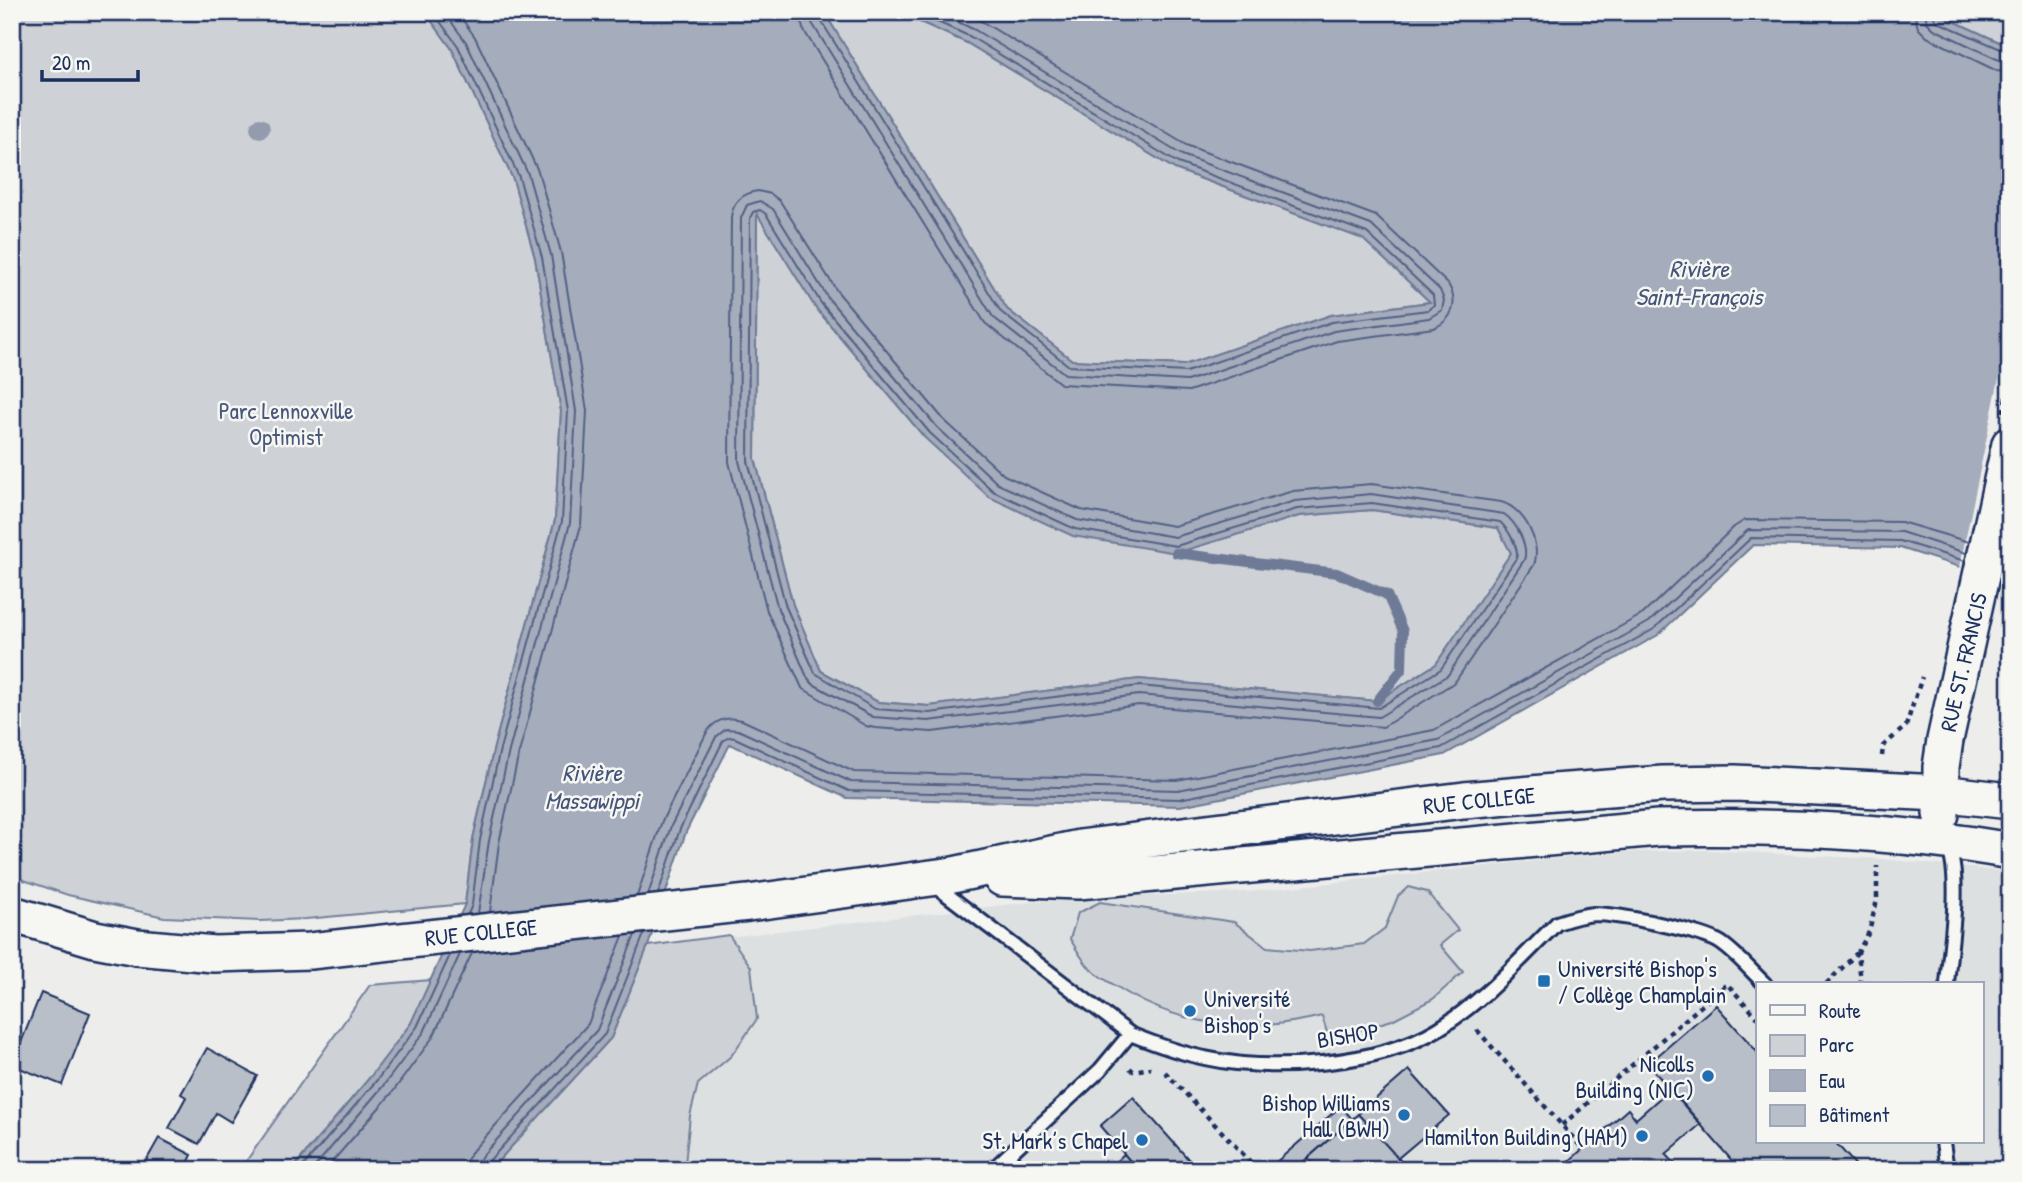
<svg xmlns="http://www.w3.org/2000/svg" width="2022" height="1182" font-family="'Patrick Hand',sans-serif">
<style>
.built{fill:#dde0e1;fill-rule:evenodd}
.green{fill:#ced2d7;stroke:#74809a;stroke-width:2}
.water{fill:#a5acbc;stroke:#6e7a96;stroke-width:2;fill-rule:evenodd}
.pier{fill:#edeeec}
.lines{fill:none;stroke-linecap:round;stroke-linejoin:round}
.shore{stroke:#526184;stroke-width:2}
.stream{stroke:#6e7a96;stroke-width:10}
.building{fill:#b9bfc8;stroke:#1b2f5e;stroke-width:2}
.lane-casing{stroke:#1b2f5e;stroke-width:18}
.secondary-casing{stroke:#1b2f5e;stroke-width:40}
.path{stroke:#1b2f5e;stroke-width:4.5;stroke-dasharray:5 5;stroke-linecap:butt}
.lane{stroke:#f6f6f2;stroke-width:12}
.secondary{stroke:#f6f6f2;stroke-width:35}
.tree{fill:#929cae}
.poi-dot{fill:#1f6fb2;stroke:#f6f6f2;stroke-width:2.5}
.labels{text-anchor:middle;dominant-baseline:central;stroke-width:5;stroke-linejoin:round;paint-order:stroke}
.park-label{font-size:23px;fill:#48587c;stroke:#f6f6f2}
.street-label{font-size:23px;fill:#1b2f5e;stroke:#f6f6f2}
.poi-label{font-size:23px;fill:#1b2f5e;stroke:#f6f6f2;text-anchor:end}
.water-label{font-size:24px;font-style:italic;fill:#44547a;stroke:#f6f6f2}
</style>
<rect width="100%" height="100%" fill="#edeeec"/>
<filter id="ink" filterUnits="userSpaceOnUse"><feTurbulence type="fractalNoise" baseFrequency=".0143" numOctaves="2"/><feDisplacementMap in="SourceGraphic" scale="14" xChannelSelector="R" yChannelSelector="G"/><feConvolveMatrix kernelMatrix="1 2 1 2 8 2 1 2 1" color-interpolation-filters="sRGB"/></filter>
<g filter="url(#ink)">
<path class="built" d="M1702,850L1882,859L2010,872V1170H490L611,1038L648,946L1012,904L1065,899L1247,892L1542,860L1629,852ZM1758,984H1982V1142H1758Z"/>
<path class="green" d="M12,12H425L452,49L513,179L535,258L561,411L555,520L494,747L473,839L465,904L306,919L260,921L164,917L68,895L12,876Z
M824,12H898L967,43L1175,169L1363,239L1430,302L1331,315L1184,365L1072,360L1007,309Z
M1934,12H2010V47Z
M757,213L815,307L925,438L1176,553L1299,516L1372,510L1498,528L1511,553L1436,664L1377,701L1139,679L929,706L878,702L821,671L793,605L755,459Z
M1408,887L1427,892L1458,930L1440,945L1463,972L1433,999L1392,1020L1329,1039L1322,1016C1249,1034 1178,1027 1114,985C1106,980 1094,974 1088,966C1081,958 1076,948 1070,939L1078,913L1100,902L1234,922L1267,947L1310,951L1364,944L1385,928L1398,896Z
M729,935L751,967L757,1019L731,1056L698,1084L690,1116L685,1164L679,1170H490L611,1038L648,946Z
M432,980L411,1023L371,1076L291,1170H240L370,985Z"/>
<path class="water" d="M425,12H824L1007,309L1072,360L1184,365L1331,315L1430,302L1363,239L1175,169L967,43L898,12H1934L2010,47V583L1900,548L1753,545L1658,635L1444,755L1180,806L847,798L730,744L686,832L648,946L611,1038L490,1170H292L371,1076L411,1023L465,904L473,839L494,747L555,520L561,411L535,258L513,179L452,49ZM757,214L815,307L925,438L989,497L1073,536L1176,553L1299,516L1372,510L1498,528L1511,553L1436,664L1377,701L1139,679L929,706L878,702L821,671L793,605L755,459Z"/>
<path class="pier" d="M2010,326V539L2000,584L1959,570Z"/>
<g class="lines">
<path class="shore" d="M433,12L458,46L519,177L542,257L568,411L562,521L500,749L480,840L472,905L468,914
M444,12L466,42L528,174L551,255L576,411L570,523L509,751L489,841L478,913
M457,12L475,37L538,171L561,252L587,411L581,525L519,753L499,843L490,912
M799,12L803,29L985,323L1061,384L1189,391L1337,341L1434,328C1453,320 1459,302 1448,284L1376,216L1186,145L981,21L962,12
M810,12L812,23L993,317L1065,374L1187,381L1334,331L1429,318L1442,310L1444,300L1440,290L1371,225L1182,155L975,30L937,12
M818,12L820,19L1001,312L1069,366L1186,372L1332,322L1428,310L1434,305L1433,295L1367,233L1178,163L971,37L915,12
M1914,12L1918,28L1927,37L1997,71L2010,73
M1925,12L1927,22L1934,29L2001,61L2010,62
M1934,12V17L1938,22L2010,53
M758,191L771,194L780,201L837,291L944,420L1004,475L1081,510L1174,526L1293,491L1371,484L1501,502C1524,508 1542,543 1534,565L1455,682L1383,727L1139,705L932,732L875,728L866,726L802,688L767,611L729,462L731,217C733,202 743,193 758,191Z
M760,201L773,209L828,298L937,427L998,484L1077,520L1175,537L1295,501L1371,494L1504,514C1516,522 1529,546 1524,560L1448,675L1379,717L1139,695L928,721L873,717L813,684L807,677L778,609L739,461L741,218L747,205Z
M760,210L766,214L821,303L930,433L993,491L1075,529L1176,546L1297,509L1372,503L1500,522C1508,529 1518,546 1517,557L1441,669L1379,708L1139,686L930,713L875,709L815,673L786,607L748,461L750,218L753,212Z
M658,894L680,829L723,741L729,737L735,738L849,791L1179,799L1441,748L1654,629L1751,538L1900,541L1965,561
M648,895L671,826L716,737L726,729L738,730L851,782L1178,790L1438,740L1649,622L1748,530L1901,532L1966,553
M637,896L662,821L707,732C715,720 727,716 742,720L854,772L1177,780L1434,730L1643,614L1734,527L1745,520L1901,522L1969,542
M300,1170L377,1080L417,1027L450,955
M312,1170L383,1086L424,1032L460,954
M325,1170L392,1093L433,1037L472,953
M466,1170L467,1160L473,1150L588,1024L623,936
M477,1170L481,1157L597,1030L635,935
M486,1170L488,1162L605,1034L644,934"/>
<path class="stream" d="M1176,553L1337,573L1387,595L1403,631L1402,669L1377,701"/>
</g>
<path class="building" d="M41,993L90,1013L62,1085L12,1065Z
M1716,1005L1758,1053V1142H1835L1860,1170H1740L1648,1064Z
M207,1048L257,1076L231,1122L216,1113L199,1144L169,1128L186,1097L181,1094Z
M1409,1070L1449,1115L1398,1158L1358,1114Z
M1670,1089L1701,1124L1666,1154L1679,1168L1677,1170H1559L1628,1109L1636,1119Z
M1133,1097L1198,1170H1138L1100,1126Z
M1341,1106L1352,1119L1294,1170H1267Z
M1358,1114L1398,1158L1408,1170H1318L1308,1158Z
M159,1138L192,1155L185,1170L142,1168Z
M1124,1154L1138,1170H1107Z"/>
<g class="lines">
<g class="lane-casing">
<path id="lane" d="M933,884L1130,1034C1155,1044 1179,1053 1205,1058C1273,1073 1379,1065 1438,1029C1483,1002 1520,959 1557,923C1569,919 1581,915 1594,914C1617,914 1703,931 1721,943C1737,954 1751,971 1765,984
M1947,984C1950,946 1962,880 1948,846
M1943,1142L1947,1170
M992,1170L1100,1070L1130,1034"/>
</g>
<g class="secondary-casing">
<path id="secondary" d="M1941,814V767L1945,740L2010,444
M1002,878L1078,881L1658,828C1775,826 1894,830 2010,851
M12,914L95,939L137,947L214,954L310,951L748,903L953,875L1079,848L1464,800L1554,792L1663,784L1735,783L1940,793L2010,801"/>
</g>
<path class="path" d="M2003,412L2010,379
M1882,756L1883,746L1906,726L1922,677
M1826,984L1857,953
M1861,984L1858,952L1869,932L1877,900V866
M1477,1030L1583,1149
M1756,1051L1758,1050
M1130,1068L1133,1071L1151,1068
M1165,1072L1258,1170
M1562,1125L1727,984L1758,1018"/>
<use href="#lane" class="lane"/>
<use href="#secondary" class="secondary"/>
</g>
<circle class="tree" cx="260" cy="128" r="10"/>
</g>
<g class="poi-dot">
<rect x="1537" y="974" width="14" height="14" rx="3.5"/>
<circle cx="1190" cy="1011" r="7"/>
<circle cx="1708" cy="1076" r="7"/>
<circle cx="1404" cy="1115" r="7"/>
<circle cx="1642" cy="1136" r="7"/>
<circle cx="1142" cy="1140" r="7"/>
</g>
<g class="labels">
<g class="park-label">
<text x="286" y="410">Parc Lennoxville<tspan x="286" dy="26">Optimist</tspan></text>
</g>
<g class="street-label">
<text transform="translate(1963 662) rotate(-77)">RUE ST. FRANCIS</text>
<text transform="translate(1479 800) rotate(-6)">RUE COLLEGE</text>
<text transform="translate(481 932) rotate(-6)">RUE COLLEGE</text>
<text transform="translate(1348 1035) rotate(-9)">BISHOP</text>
</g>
<g class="poi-label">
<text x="1558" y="968" text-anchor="start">Université Bishop's<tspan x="1558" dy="26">/ Collège Champlain</tspan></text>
<text x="1204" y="998" text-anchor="start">Université<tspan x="1204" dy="26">Bishop's</tspan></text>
<text x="1694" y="1063">Nicolls<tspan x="1694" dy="26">Building (NIC)</tspan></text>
<text x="1390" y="1102">Bishop Williams<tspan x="1390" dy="26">Hall (BWH)</tspan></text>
<text x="1628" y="1136">Hamilton Building (HAM)</text>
<text x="1128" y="1140">St. Mark’s Chapel</text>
</g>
<g class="water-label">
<text x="1699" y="268">Rivière<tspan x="1699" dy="28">Saint-François</tspan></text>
<text x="592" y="772">Rivière<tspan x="592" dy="28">Massawippi</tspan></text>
</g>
</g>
<rect width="2022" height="1182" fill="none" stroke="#f6f6f2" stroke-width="42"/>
<rect x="21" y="21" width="1980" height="1140" fill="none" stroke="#1b2f5e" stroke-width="2.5" filter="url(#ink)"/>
<rect x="1756" y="982" width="228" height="161" fill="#f6f6f2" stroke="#9ea6b7" stroke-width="2"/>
<rect x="1770" y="1005" width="35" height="10" fill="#f6f6f2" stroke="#9ea6b7" stroke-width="2"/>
<text x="1819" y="1018" font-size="21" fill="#1b2f5e">Route</text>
<rect x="1770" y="1035" width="35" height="21" fill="#ced2d7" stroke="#9ea6b7" stroke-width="2"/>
<text x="1819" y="1052" font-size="21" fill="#1b2f5e">Parc</text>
<rect x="1770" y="1070" width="35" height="21" fill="#a5acbc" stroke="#9ea6b7" stroke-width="2"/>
<text x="1819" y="1088" font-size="21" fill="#1b2f5e">Eau</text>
<rect x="1770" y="1105" width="35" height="21" fill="#b9bfc8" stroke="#9ea6b7" stroke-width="2"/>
<text x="1819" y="1122" font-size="21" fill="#1b2f5e">Bâtiment</text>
<path d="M42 70v10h96v-10" fill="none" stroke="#1b2f5e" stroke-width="3.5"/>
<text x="52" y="70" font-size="21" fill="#1b2f5e" stroke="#f6f6f2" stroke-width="5" paint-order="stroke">20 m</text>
</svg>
